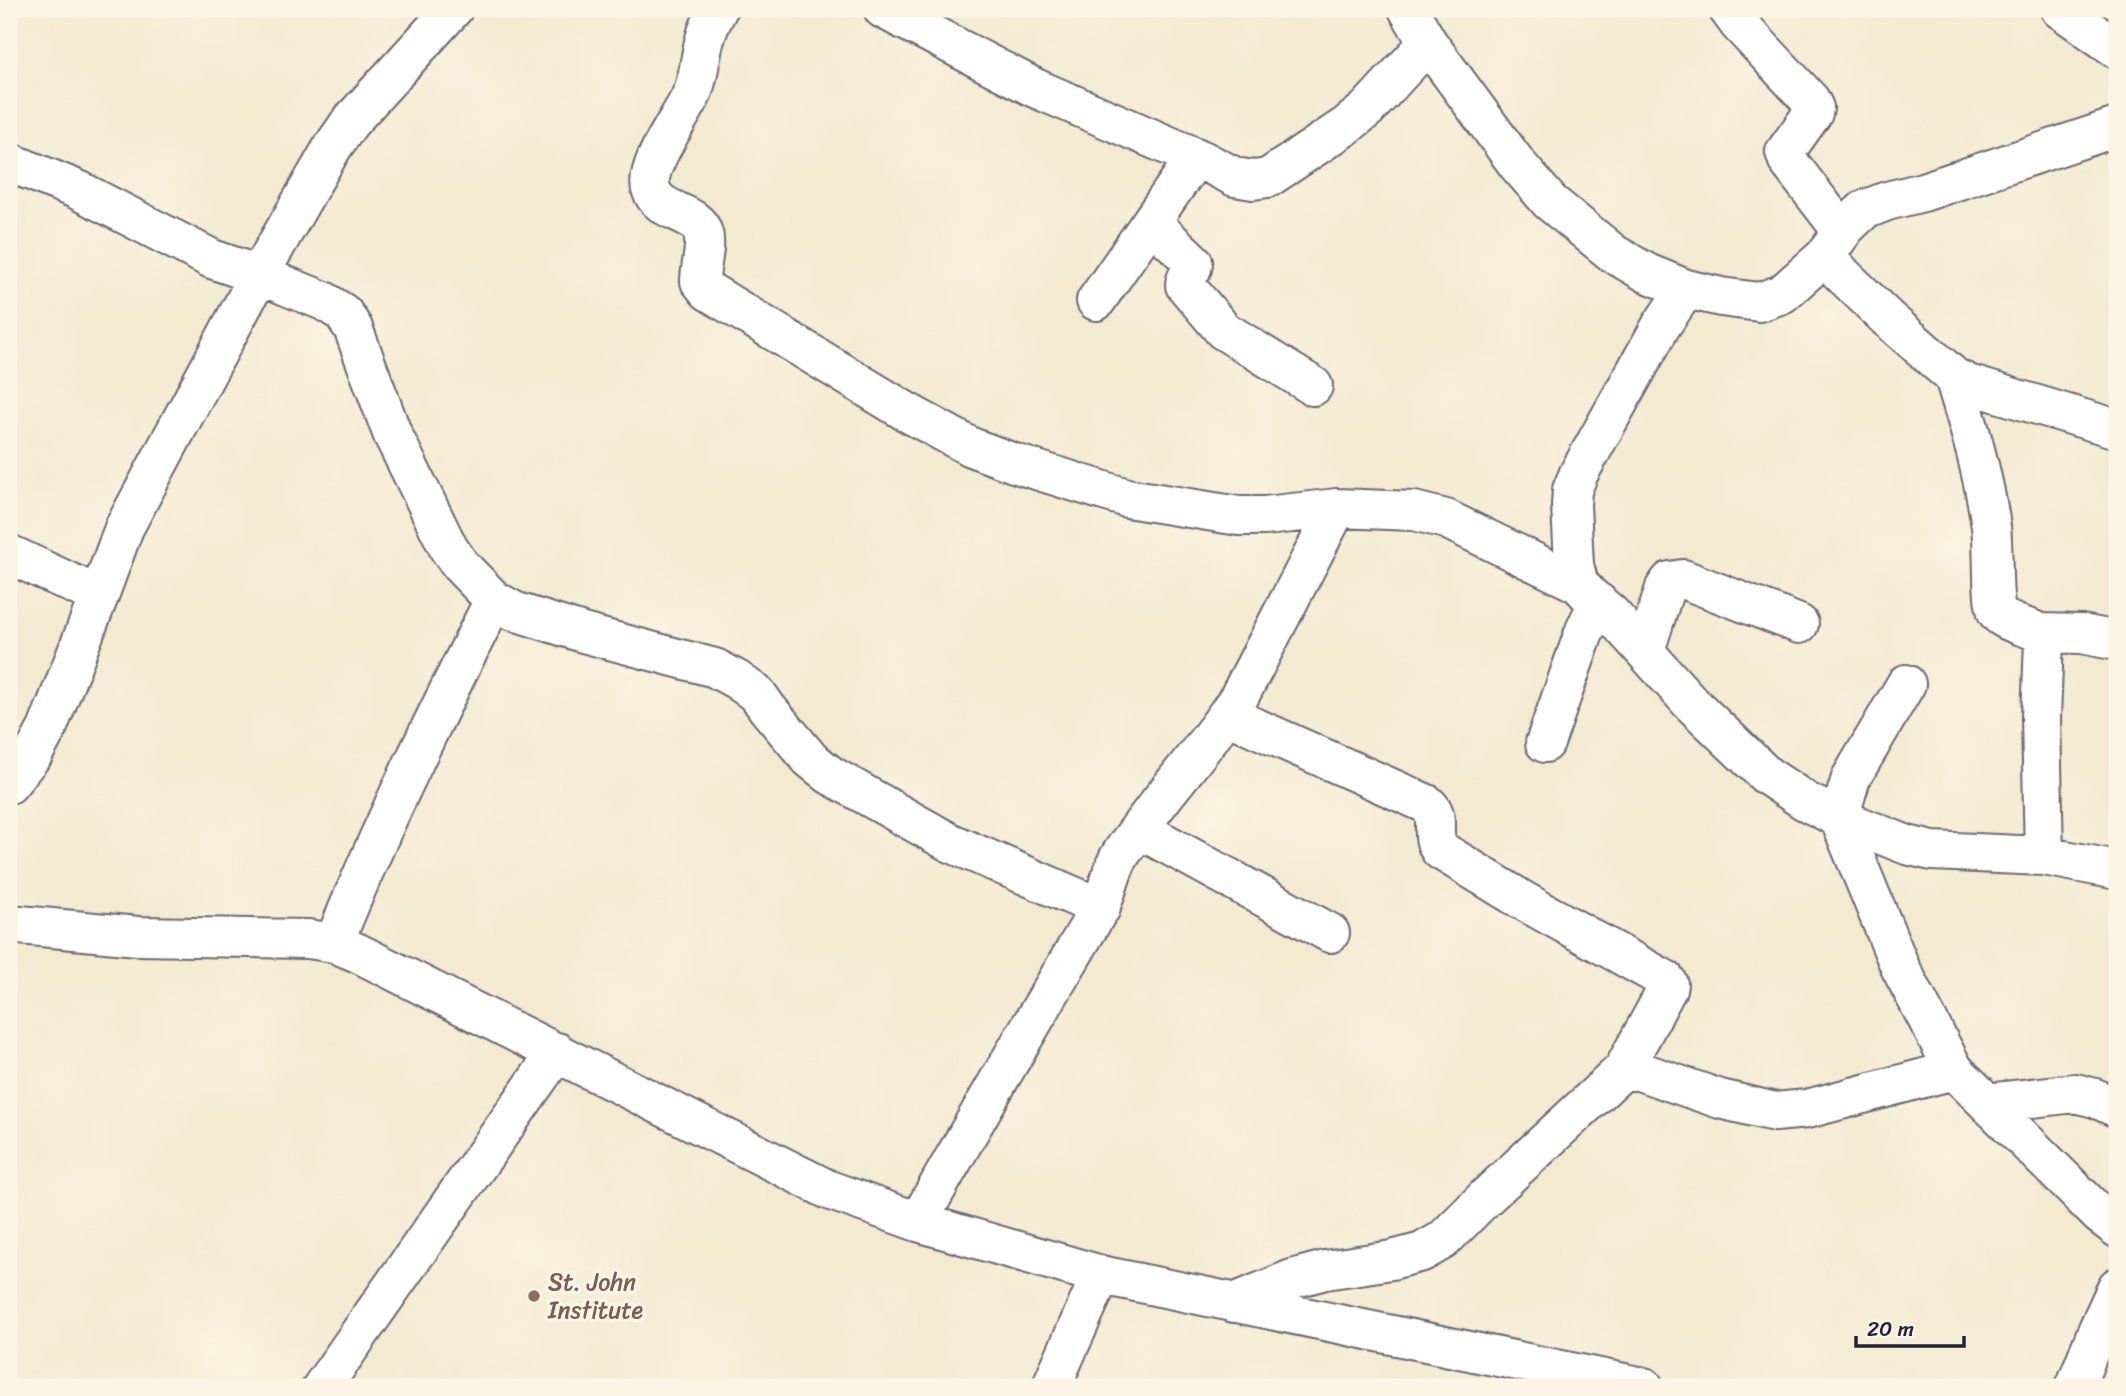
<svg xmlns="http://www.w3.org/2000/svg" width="2126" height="1396" font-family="Sriracha,sans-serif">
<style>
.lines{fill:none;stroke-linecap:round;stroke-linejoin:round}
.minor-casing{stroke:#6b686f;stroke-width:42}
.minor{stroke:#fff;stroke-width:38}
.education-dot{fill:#8d6e63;stroke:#fcf5e5;stroke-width:2.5}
.labels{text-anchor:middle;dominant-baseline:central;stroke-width:7;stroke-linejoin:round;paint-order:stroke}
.education-label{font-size:24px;fill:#785e54;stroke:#fcf5e5;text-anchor:start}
</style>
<rect width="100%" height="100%" fill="#fcf5e5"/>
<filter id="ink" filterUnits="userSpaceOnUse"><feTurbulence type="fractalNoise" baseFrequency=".0143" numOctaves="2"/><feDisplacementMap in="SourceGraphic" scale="14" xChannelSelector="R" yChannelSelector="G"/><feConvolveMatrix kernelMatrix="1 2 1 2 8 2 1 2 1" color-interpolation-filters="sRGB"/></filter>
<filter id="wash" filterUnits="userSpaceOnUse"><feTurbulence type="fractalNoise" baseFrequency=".00686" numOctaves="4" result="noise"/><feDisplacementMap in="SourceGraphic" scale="28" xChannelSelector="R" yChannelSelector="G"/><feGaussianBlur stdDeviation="1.57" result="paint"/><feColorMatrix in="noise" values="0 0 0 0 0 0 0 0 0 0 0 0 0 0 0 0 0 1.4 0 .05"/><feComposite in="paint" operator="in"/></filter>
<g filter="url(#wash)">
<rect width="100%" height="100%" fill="#f3ead0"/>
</g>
<g filter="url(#ink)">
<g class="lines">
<g class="minor-casing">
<path id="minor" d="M718,9C713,18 708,28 705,39C699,58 700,77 691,96C681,118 644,166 651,189C659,214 696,210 703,233C707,246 700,267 700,281L708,291L905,411L971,447L1014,463L1127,498L1239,516H1265L1337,508L1414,511L1446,519L1579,584
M883,9L1035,88L1202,160L1235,177L1253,180L1268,178L1346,126L1367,109L1428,43
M1408,9L1428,43L1517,164L1550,202L1614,254L1647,273L1686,289L1721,297L1759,302L1782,294L1824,257L1846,227L1864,210L1887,201L1923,192L2117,127
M1728,9L1739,24L1810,100L1814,108L1813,113L1785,152L1788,161L1842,231
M2060,9L2117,49
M9,162L78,190L212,259L259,275L324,301L343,313L353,328L392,433L449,549L460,565L494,600L514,611L583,633L715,668L737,680L758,695L767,708L810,759L830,775L949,842L1101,908
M1151,222L1193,262C1194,271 1185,276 1185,285L1223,330L1313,386
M1824,257L1887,318L1954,377L1968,384L2117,429
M1686,289L1661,326L1579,473L1572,490L1571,505L1574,565L1579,584L1590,596L1611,614L1691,703L1766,775L1805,801L1839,818L1907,845L1932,851L2044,856L2117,870
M1096,301L1196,157
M1954,377C1969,426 1984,476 1991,527C1994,548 1991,598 1997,612C2002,622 2029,627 2040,633L2044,641L2041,718L2044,856
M9,554L99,596
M2040,633L2082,634L2117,641
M1645,651L1665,588L1670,581L1683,579L1799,624
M1906,684L1851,778L1839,818L1900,967L1954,1070L2100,1215L2117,1228
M1227,715L1427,804C1443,817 1428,833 1440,850L1522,900L1666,980L1668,984L1667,989L1623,1070
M1545,743L1585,630L1598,602
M9,784L34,753L47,729L99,596L124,528L259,275L332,148L350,122L453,9
M1139,829L1330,933
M9,924L138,936L308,939L334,943L358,953L829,1190L918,1222L1101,1275L1644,1387
M334,943C381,826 437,713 494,600
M1987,1103L2075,1093L2095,1098L2117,1108
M918,1222C976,1118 1036,1016 1097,913C1108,895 1109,872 1121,854C1157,800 1203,752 1239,697L1337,508
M1234,1303L1292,1279L1325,1270L1392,1260L1422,1252L1443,1240L1486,1197L1623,1070L1639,1071L1720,1099L1775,1112L1807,1109L1954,1070
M322,1387L557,1052
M1051,1387L1101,1275
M2075,1387L2098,1329L2117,1287"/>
</g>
<use href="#minor" class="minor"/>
</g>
</g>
<circle class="education-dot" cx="534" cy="1296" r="7"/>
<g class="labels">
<g class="education-label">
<text x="548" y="1282">St. John<tspan x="548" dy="28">Institute</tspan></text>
</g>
</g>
<rect width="2126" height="1396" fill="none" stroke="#fcf5e5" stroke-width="35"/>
<path d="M1856 1336v10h108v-10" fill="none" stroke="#22223b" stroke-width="3.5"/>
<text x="1867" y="1336" font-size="21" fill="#22223b" stroke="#fcf5e5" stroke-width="5" paint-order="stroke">20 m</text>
</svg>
